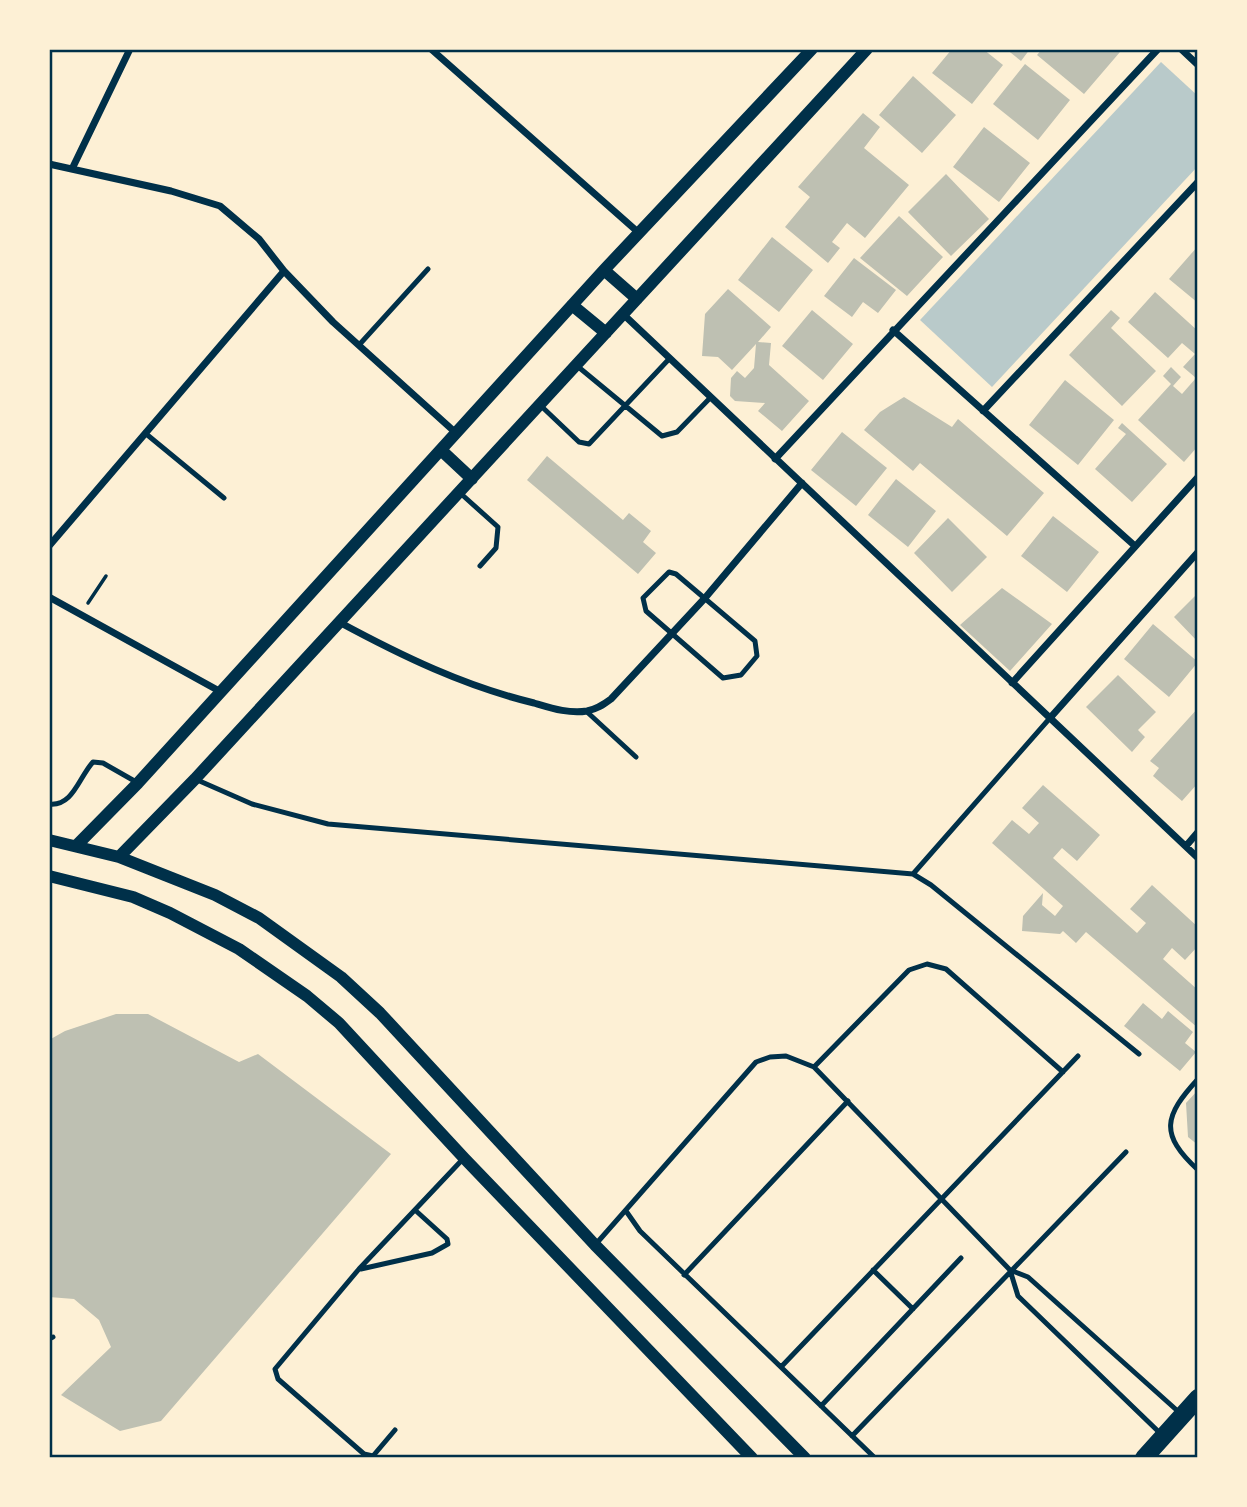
<svg xmlns="http://www.w3.org/2000/svg" width="1247" height="1507" font-family="'Roboto Condensed',sans-serif">
<style>
.green{fill:#b9caca}
.building{fill:#bec0b2}
.lines{fill:none;stroke-linecap:round;stroke-linejoin:round}
.path{stroke:#003049;stroke-width:3.5}
.service{stroke:#003049;stroke-width:5}
.minor{stroke:#003049;stroke-width:7}
.tertiary{stroke:#003049;stroke-width:12}
.trunk{stroke:#003049;stroke-width:18}
.neatline{fill:none;stroke:#003049;stroke-width:2.5}
</style>
<rect width="100%" height="100%" fill="#fdf0d5"/>
<path class="green" d="M1161,62L1198,96V166L992,387L920,320Z"/>
<path class="building" d="M952,49H983L1003,65L972,104L932,73Z
M1006,49H1030L1021,61Z
M1042,49H1116L1120,52L1084,94L1037,55Z
M1025,64L1070,100L1038,140L993,104Z
M913,76L956,115L922,153L879,115Z
M863,113L880,127L864,148L909,185L865,238L847,223L832,242L840,248L828,263L785,227L810,197L798,187Z
M984,127L1030,163L999,202L953,167Z
M946,174L989,219L951,256L908,212Z
M899,216L943,257L907,296L860,258Z
M772,237L813,270L779,312L738,280Z
M1198,246V303L1169,279Z
M854,258L896,290L878,313L863,302L852,317L824,296Z
M728,289L771,327L758,342L771,343L769,365L809,401L782,431L758,411L765,403L735,401L730,396L731,378L737,371L745,378L754,368L756,344L732,370L718,357L702,356L705,314Z
M1155,292L1198,331V446L1184,462L1138,420L1171,384L1163,376L1171,367L1181,377L1173,386L1182,394L1196,378L1183,367L1195,354L1182,343L1168,358L1128,322Z
M812,310L853,344L823,380L782,346Z
M1111,310L1120,318L1111,328L1156,371L1122,406L1069,355Z
M1065,380L1114,420L1078,465L1029,425Z
M904,397L952,427L958,419L1044,493L1007,536L920,463L913,471L864,430L880,412Z
M1122,423L1167,464L1132,502L1095,469L1126,434L1118,428Z
M842,432L887,468L856,506L811,470Z
M547,456L623,520L629,513L651,531L643,542L656,553L638,574L527,480Z
M896,479L936,511L908,547L868,515Z
M1053,516L1099,552L1067,592L1021,556Z
M948,518L987,557L952,592L914,553Z
M1002,588L1052,624L1010,671L960,625Z
M1198,593V642L1174,617Z
M1153,624L1198,662L1169,697L1124,659Z
M1118,675L1156,712L1138,730L1145,737L1132,752L1086,707Z
M1198,708V783L1182,801L1153,776L1159,768L1150,761Z
M1043,785L1100,835L1077,861L1062,848L1053,858L1137,933L1146,923L1130,909L1152,885L1198,927V946L1185,960L1172,948L1163,959L1198,990V1028L1086,932L1076,943L1063,931L1060,934L1022,931L1023,916L1043,893L1042,905L1055,916L1063,906L992,843L1012,820L1029,834L1039,823L1022,808Z
M1143,1003L1162,1019L1168,1011L1193,1032L1185,1043L1196,1052L1180,1071L1124,1026Z
M116,1014H148L239,1062L258,1054L391,1154L161,1421L120,1431L61,1395L111,1347L99,1320L74,1299L49,1297V1040L65,1031Z
M1198,1090V1145L1188,1137L1186,1103Z"/>
<g class="lines">
<path class="path" d="M88,603L106,576"/>
<path class="service" d="M359,345L428,269
M576,365L662,436L677,432L711,397
M539,404L579,442L589,444L670,358
M145,433L224,498
M459,492L498,527L496,548L480,566
M669,572L676,574L755,641L757,656L741,675L723,678L646,611L643,598Z
M586,711L636,757
M195,779L252,804L328,824L913,874L931,885L1139,1054
M49,804C73,807 79,777 93,762L103,763L138,783
M913,874L1050,718
M814,1067L909,970L927,964L946,969L1063,1072
M1198,1079C1164,1116 1159,1134 1198,1170
M626,1211L640,1231L875,1458
M595,1245L756,1062L770,1057L786,1056L814,1067L1010,1270L1028,1277L1181,1414
M361,1269L432,1253L448,1244L447,1239L415,1210
M873,1270L913,1309
M1010,1270L1018,1296L1162,1435
M684,1275L848,1101
M49,1339L53,1337
M781,1367L1078,1056
M821,1406L961,1258
M395,1430L373,1456L364,1454L278,1379L275,1369L359,1269L462,1160
M852,1436L1126,1152"/>
<path class="minor" d="M431,49L639,233
M1181,49L1198,65
M49,164L171,191L220,206L259,239L284,271L333,322L456,433
M72,169L130,49
M623,314L1198,858
M893,330L1135,546
M983,411L1198,182
M775,459L1158,49
M49,546L284,271
M49,597L221,692
M339,622C402,656 464,686 534,703C551,708 569,714 587,711C597,709 603,705 611,699L705,598L802,483
M1012,683L1198,477
M1050,718L1198,552
M1186,846L1198,832"/>
<path class="tertiary" d="M604,270L637,299
M572,305L606,333
M441,450L472,479
M49,840L119,857L215,895L259,918L341,977L380,1013L595,1245L805,1458
M76,846L138,783L604,270L812,49
M119,857L195,779L867,49
M49,876L133,897L170,913L239,949L307,996L339,1023L464,1158L752,1458"/>
<path class="trunk" d="M1144,1458L1198,1398"/>
</g>
<rect width="1247" height="1507" fill="none" stroke="#fdf0d5" stroke-width="102"/>
<rect x="51" y="51" width="1145" height="1405" class="neatline"/>
</svg>
